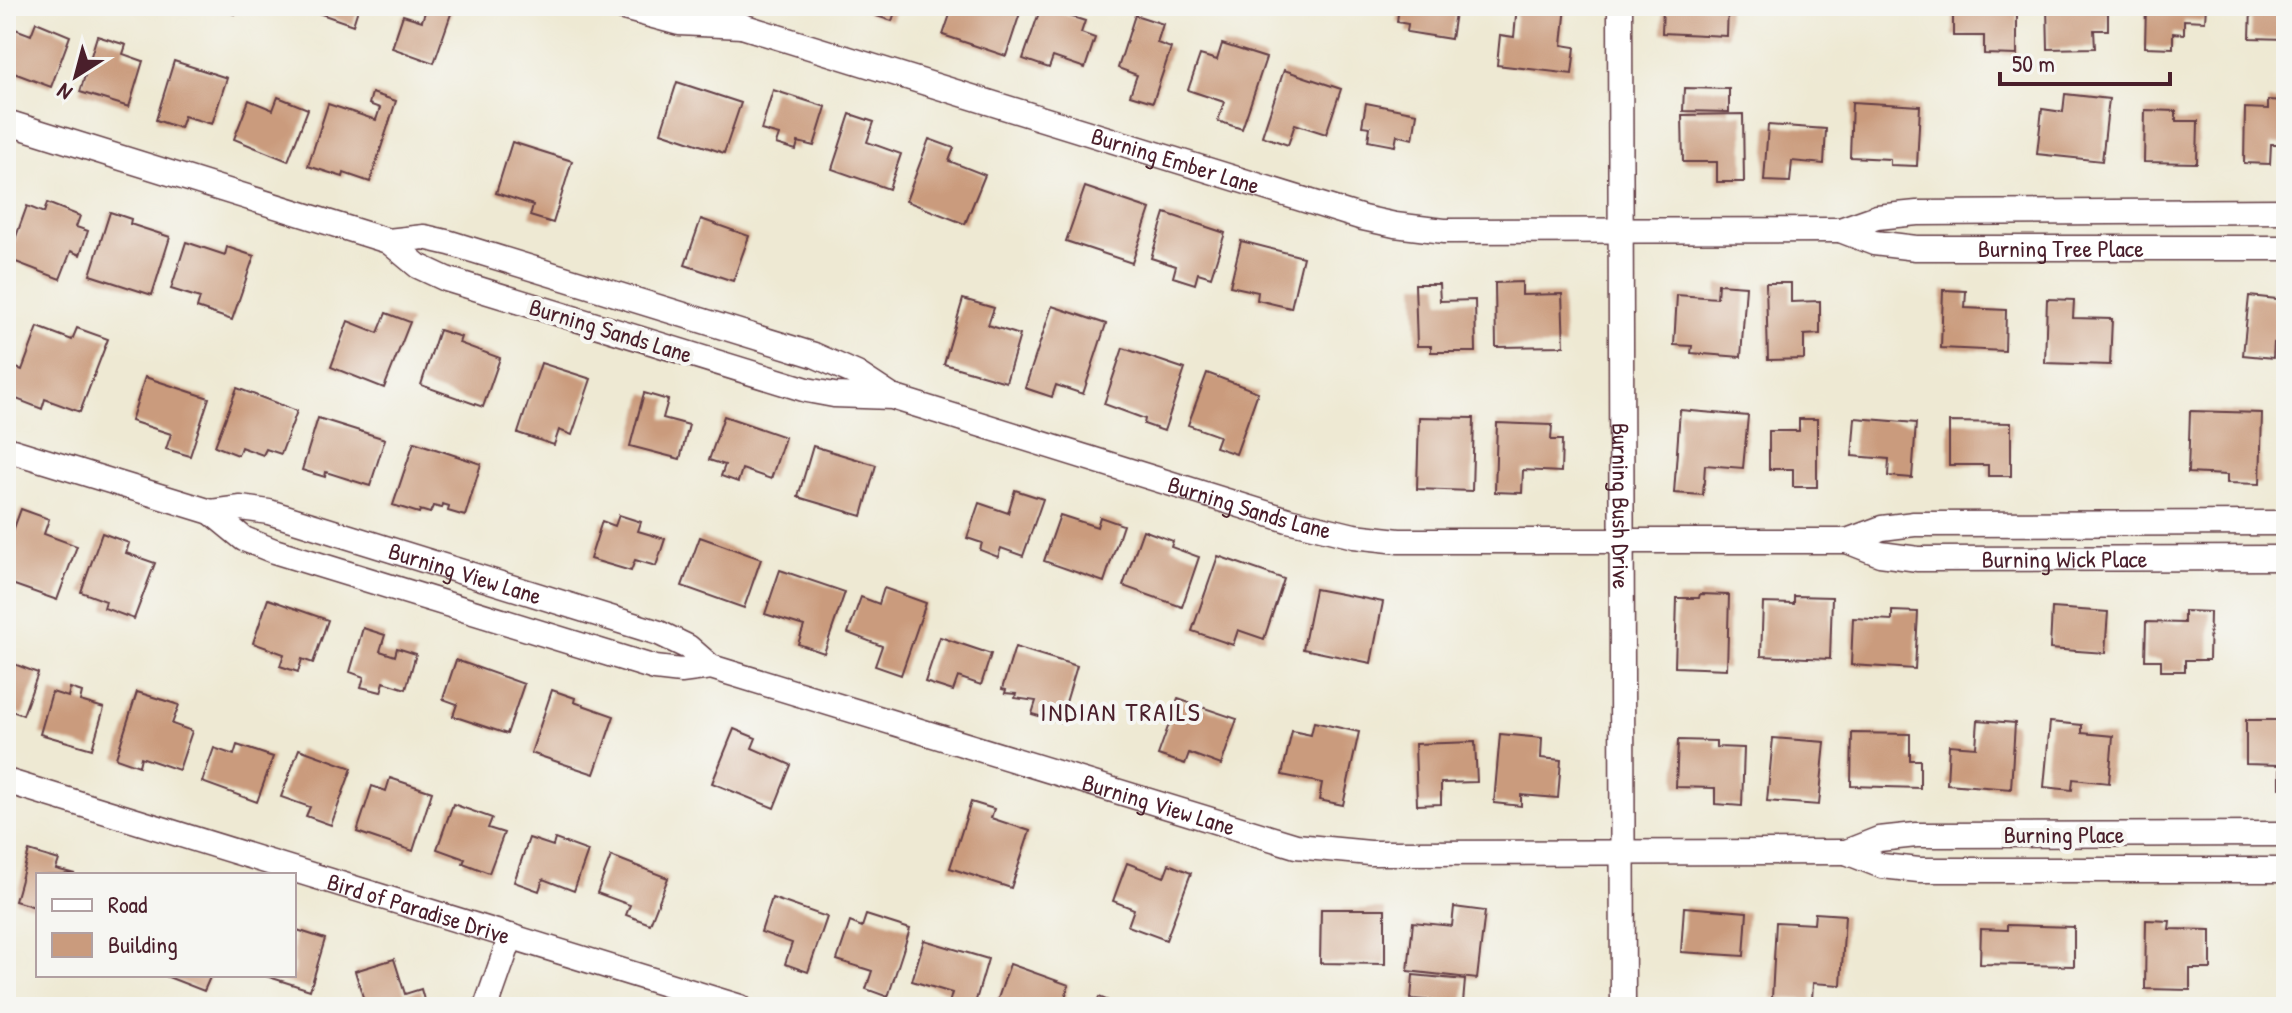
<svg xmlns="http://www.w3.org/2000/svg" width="2292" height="1013" font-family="'Patrick Hand',sans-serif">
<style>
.building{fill:#ca9b7d}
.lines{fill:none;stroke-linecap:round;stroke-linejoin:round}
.minor-casing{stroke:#633d44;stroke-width:27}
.minor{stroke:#fff;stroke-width:24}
.labels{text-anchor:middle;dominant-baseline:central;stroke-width:8;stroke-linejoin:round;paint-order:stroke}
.street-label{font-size:24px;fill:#4a1f2b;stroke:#f6f6f2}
.neighbourhood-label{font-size:26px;letter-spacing:2px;fill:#4a1f2b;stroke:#f6f6f2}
</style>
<rect width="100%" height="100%" fill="#f6f6f2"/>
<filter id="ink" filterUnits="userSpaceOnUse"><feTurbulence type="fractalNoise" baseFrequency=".0125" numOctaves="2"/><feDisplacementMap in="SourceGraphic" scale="16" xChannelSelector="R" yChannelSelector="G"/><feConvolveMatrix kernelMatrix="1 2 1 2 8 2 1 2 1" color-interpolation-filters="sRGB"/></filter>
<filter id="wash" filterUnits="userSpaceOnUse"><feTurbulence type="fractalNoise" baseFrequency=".006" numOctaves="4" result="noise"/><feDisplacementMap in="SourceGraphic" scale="32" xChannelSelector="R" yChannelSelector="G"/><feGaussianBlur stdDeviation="1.8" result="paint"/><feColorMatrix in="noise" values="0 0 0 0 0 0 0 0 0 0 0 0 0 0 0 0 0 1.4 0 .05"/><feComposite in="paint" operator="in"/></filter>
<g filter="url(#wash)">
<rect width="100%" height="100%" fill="#eee9d3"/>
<g id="blocks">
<path class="building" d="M213,6H237L234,14Z
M298,6H359L353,25Z
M427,6L453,8L434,63L392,48L403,15L422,21Z
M870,6H897L892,21L867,13Z
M953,6H1000L1020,13L1006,56L943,35Z
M1399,6H1456L1451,39L1407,32L1408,24L1397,22Z
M1517,6H1566L1562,45L1575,47L1572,74L1497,65L1500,35L1514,37Z
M1663,6H1728L1727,36L1662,33Z
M1953,6H2017V55L1984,54V36H1953Z
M2047,6H2108V30H2094L2095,48L2048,49Z
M2146,6H2206L2205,21L2184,20V34L2173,33V48L2145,47Z
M2251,6H2286V39L2250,38Z
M1041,7L1085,21L1081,33L1095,38L1085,68L1053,57L1049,68L1023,59Z
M1135,15L1163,24L1157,43L1171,48L1153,102L1130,95L1137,75L1118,68Z
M36,22L70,36L51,87L6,70V37L10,27L31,35Z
M97,36L126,45L123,54L143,61L129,107L80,92Z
M1222,44L1266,58L1242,129L1218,121L1224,102L1188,90L1200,55L1217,60Z
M174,61L227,78L212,124L184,116L180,128L156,120Z
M1284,70L1341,89L1326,134L1295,124L1288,145L1262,136Z
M677,82L741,103L724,153L661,132Z
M1684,88L1729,89V112L1683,111Z
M773,90L826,107L814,146L798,142L796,150L776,144L779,135L761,130Z
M372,93L396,101L370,182L344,173L343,177L308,166L328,104L376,120L380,108L369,104Z
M2065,94L2109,99L2102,161L2037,154L2042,109L2063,112Z
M278,97L308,109L288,161L234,139L249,100L273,110Z
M2268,100L2286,101V144H2271L2270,164L2244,163L2245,108L2268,109Z
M1852,102L1920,106L1917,166L1890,165V159L1850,157Z
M1366,103L1417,113L1413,139L1397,135L1395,146L1368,141L1370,127L1362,126Z
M2145,110L2176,111V121H2198L2197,163L2144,162Z
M850,114L874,122L867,142L901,154L889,189L832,169Z
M1743,114L1744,182H1717V162H1683L1682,115Z
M1768,125L1826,129L1824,164L1792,161L1790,182L1764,181Z
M929,139L954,148L949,161L985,175L965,224L906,201Z
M512,142L572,161L553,223L530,216L533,205L496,193Z
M1085,187L1150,209L1132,263L1066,241Z
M47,203L80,216L76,227L88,231L80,255L71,251L60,279L8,259L27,206L44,213Z
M110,212L131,219L130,224L170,237L152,295L90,275Z
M1165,213L1225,233L1211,277L1198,273L1195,284L1173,277L1176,266L1151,258Z
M701,219L749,236L733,281L685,265Z
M1241,241L1303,257L1291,308L1257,300L1258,292L1230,286Z
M186,242L225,255L227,247L254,256L232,320L197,308L200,298L171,289Z
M1522,282V295L1562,294L1564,346L1496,347L1495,283Z
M1766,283H1791V302L1820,301V334L1804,335V359L1768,360Z
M1415,284H1439L1440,301L1475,300L1476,352H1431V346H1417Z
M1718,284L1746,286L1741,357L1691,353L1692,346L1674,345L1677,295L1717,298Z
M1943,290L1966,291L1965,308L2006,310L2005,351L1941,348Z
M2249,296L2286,300V345L2274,343L2273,358L2243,355Z
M963,299L994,308L988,325L1020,335L1006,382L944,364Z
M2047,299L2074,300L2073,318L2112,319L2110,365L2045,363Z
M1052,306L1106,324L1083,394L1056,385L1052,397L1025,388Z
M386,313L410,322L384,388L331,367L348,321L378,333Z
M38,327L72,340L77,328L108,339L80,412L45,399L42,409L6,395L14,367L22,370Z
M439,330L461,337L459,343L500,358L483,407L421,385Z
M1123,348L1185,369L1164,431L1144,424L1145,419L1104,404Z
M541,363L591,379L572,435L559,430L554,445L518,433Z
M1207,373L1258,392L1236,454L1215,447L1219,436L1188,425Z
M145,377L209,398L190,456L166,449L171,434L131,421Z
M237,388L297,411L281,454L266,449L263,455L241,447L238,455L215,446Z
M644,393L668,400L663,418L689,425L680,459L630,446Z
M1680,410L1748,416L1743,468L1705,465L1703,495L1674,493Z
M2190,411L2262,413L2260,484L2227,483V475L2188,473Z
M724,416L785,437L771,479L742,469L738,482L721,476L725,465L709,460Z
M1419,417L1474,418L1472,491L1417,489Z
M318,418L385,439L370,486L326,472L325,477L302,470Z
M1855,418L1916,423L1912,478L1888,476L1889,459L1852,456Z
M1799,419H1817V487H1793V469H1769V431H1799Z
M1949,422L2011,423V476H1988V465H1949Z
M1497,423L1552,425L1551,440H1562L1561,472L1523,470L1522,493L1495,492Z
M414,442L481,464L465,516L448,511L449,506L443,504L442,508L433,506L430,513L420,510L419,513L393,505Z
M813,446L876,465L862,516L798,497Z
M1015,490L1043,499L1023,556L1001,548L998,557L980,550L982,543L967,538L979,503L1008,513Z
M21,509L49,519L44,534L77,546L57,600L6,582V550Z
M619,515L641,522L638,531L665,539L656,566L635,560L631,571L590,559L602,521L615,526Z
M1060,515L1097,527L1100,517L1123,525L1104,582L1044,561Z
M1143,530L1173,541L1171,547L1199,557L1182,607L1123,586Z
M102,533L129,543L126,553L155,563L134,619L104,608L106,601L81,592Z
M700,537L761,559L744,608L682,586Z
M1218,556L1284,579L1264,639L1238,630L1233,645L1192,631Z
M780,570L845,592L824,653L798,644L804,626L765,614Z
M884,588L926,603L901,675L875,666L882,646L848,633L861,597L879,604Z
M1315,589L1383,602L1371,663L1303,649Z
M1700,594L1729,595L1727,669L1675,667L1677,598H1699Z
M1794,596L1832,597L1830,659L1761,656L1763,603L1794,604Z
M268,599L328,620L313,663L302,659L298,672L280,666L284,654L253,643Z
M2052,608L2108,612L2105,653L2050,649Z
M1892,611L1918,612L1915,669L1851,665L1853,618L1892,620Z
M2184,611L2210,612L2209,660H2185V671H2161V660H2145L2146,622L2184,623Z
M363,628L385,635L380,651L395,656L397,648L416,654L406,689L384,682L381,692L361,687L364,677L350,672Z
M940,637L991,654L981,685L958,677L953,691L925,682Z
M1015,647L1077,666L1060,722L1032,714L1036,701L1015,698L1016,694L1005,693L1006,690L1002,689Z
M456,660L524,684L507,734L453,716L457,704L443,699Z
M6,661L38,673L23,715L6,709Z
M70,688L82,692L80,701L104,708L92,749L40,734L52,692L68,697Z
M552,690L575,698L574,702L614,716L594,774L531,753Z
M137,692L179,705L172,724L192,731L179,770L141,757L139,766L116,758Z
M1178,699L1237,719L1221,765L1189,753L1185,764L1158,755Z
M1978,720L2015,723L2011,789L1947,784L1949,745L1976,747Z
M2246,720H2286V788H2280V765L2246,764Z
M1314,722L1359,732L1343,805L1319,800L1322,783L1282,775L1292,731L1311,735Z
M2050,722L2082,725V733L2113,736L2109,783L2073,779L2072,790L2044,787Z
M734,729L756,738L752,748L791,765L774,808L712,783Z
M1852,733L1910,734V760H1920V788L1851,786Z
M1500,734L1542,738L1541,758L1561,760L1558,798L1521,795V806L1494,803Z
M1773,738L1825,742L1819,805L1767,801Z
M1678,740L1716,741V747L1744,748L1742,806L1715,804V788L1676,787Z
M1475,742L1477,782L1441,783V804L1417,805L1415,744Z
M237,745L273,757L257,802L202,782L214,748L234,755Z
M299,749L352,768L331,825L306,816L310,807L281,797Z
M390,778L432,792L413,851L357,832L372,786L386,791Z
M971,802L994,809L991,818L1030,831L1011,888L950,868Z
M453,804L492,818L488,828L504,833L489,873L463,863L465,859L437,849Z
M529,838L553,846L555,839L588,851L574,891L543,879L539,891L514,882Z
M29,851L59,860L56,869L75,874L38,875V908L15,901Z
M611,856L668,878L650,924L626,915L630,905L597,893Z
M1127,863L1164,877L1169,864L1191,873L1166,940L1128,926L1134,909L1113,901Z
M772,898L827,917L808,972L785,964L792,943L761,932Z
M1454,907L1485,911L1477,979L1408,971L1413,922L1452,926Z
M1684,907L1747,912L1744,956L1681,952Z
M1321,909H1385V964L1320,963Z
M1815,913L1845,915L1841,985L1813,983L1812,1000L1772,998L1776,922L1814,924Z
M866,915L910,929L888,997L866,989L872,971L837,960L850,922L862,927Z
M2146,920L2170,921L2169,929L2211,930V969H2190V990L2145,989Z
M2007,925L2074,927V966L1980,964L1981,929L2007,930Z
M294,929L325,939L310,990L266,976L294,975Z
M924,940L988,959L974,1007H948L952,993L912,981Z
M394,959L405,994L421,989L426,1007H366L355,971Z
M1010,964L1069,985L1062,1007H995Z
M163,975H211L204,991Z
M1413,975L1465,980L1463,1003L1411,999Z
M1099,997L1123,1007H1094Z
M85,999L109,1006V1007H82Z"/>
</g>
</g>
<g filter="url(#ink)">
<use href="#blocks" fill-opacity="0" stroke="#633d44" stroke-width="2"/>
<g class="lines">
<g class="minor-casing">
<g id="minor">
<path d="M616,6L679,23L742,26L717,6"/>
<path id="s1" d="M1620,6L1623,1007"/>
<path id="s2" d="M742,26L1363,218L1395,225L1444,231L1840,230"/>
<path d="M6,122L388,241"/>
<path id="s3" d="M2286,211L1917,213L1877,217L1840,230L1874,243L1916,248H2286"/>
<path id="s4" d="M892,397L834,395L807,390L446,279L418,266L388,241L424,237L450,243L814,355L857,374L892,397L1288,520L1354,536L1399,541H1847"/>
<path d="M6,449L211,512"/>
<path id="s5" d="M2286,523L1914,524L1882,528L1847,541L1880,554L1918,559L2286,558"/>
<path id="s6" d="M711,667L681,671L655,668L274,551L244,539L211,512L241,508L269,512L659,633L688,647L711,667L1296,846L1370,853L1846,852"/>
<path id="s7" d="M6,781L740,1007"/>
<path d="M2286,834L1916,835L1879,839L1846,852L1882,866L1919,870H2286"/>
<path d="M486,1007L511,936"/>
</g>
</g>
<use href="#minor" class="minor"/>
</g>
</g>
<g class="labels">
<g class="street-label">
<text stroke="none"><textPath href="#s2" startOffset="454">Burning Ember Lane</textPath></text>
<text stroke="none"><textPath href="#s3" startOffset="672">Burning Tree Place</textPath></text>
<text transform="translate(611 330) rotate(17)">Burning Sands Lane</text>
<text stroke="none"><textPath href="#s1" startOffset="500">Burning Bush Drive</textPath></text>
<text stroke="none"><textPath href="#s4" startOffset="1440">Burning Sands Lane</textPath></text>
<text stroke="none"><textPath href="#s5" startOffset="662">Burning Wick Place</textPath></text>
<text stroke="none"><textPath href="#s6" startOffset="794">Burning View Lane</textPath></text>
<text stroke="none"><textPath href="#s6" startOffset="1528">Burning View Lane</textPath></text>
<text x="2064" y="834">Burning Place</text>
<text stroke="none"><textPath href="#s7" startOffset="432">Bird of Paradise Drive</textPath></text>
</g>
<g class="neighbourhood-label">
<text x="1121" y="711">INDIAN TRAILS</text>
</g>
</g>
<rect width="2292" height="1013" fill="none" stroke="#f6f6f2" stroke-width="32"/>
<rect x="36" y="873" width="260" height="104" fill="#f6f6f2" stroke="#b1a0a2" stroke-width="2"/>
<rect x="52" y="899" width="40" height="12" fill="#ffffff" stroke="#b1a0a2" stroke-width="2"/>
<text x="108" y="913" font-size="24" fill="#4a1f2b">Road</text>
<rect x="52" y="933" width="40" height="24" fill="#ca9b7d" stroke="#b1a0a2" stroke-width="2"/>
<text x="108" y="953" font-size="24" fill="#4a1f2b">Building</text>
<g transform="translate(76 76) rotate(216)" stroke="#f6f6f2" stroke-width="6" paint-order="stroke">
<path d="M0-6L14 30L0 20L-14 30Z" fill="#4a1f2b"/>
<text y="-12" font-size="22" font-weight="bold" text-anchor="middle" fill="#4a1f2b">N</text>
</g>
<path d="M2000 72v12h170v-12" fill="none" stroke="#4a1f2b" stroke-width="4"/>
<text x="2012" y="72" font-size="24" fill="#4a1f2b" stroke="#f6f6f2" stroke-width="6" paint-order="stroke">50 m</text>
</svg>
